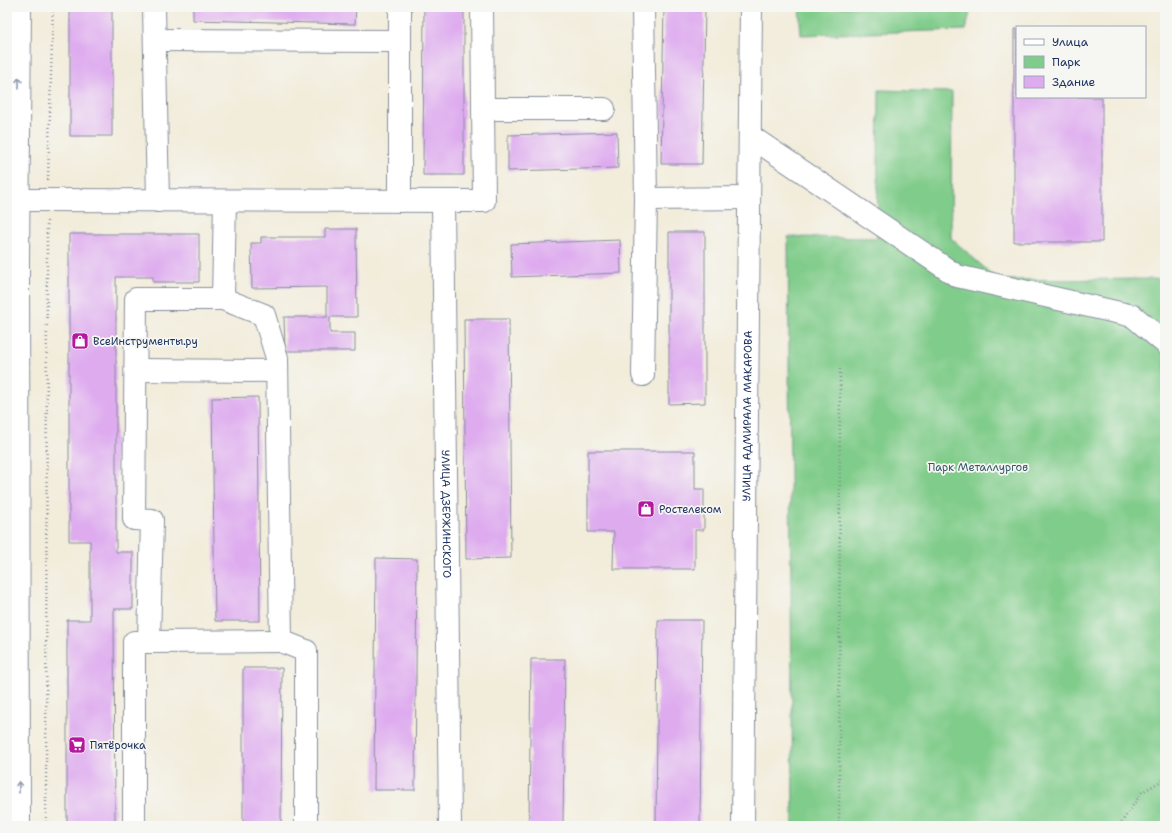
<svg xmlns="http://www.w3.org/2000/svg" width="1172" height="833" font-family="'Shantell Sans',sans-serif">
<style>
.green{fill:#80cc8a;stroke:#4e7e74}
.building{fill:#deabef}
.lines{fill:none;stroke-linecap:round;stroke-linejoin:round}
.minor-casing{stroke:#868e9c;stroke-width:24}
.major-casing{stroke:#868e9c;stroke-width:24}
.path{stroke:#868e9c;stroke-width:2.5;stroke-dasharray:1 3;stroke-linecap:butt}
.minor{stroke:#fff;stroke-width:22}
.major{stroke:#fff;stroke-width:22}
.oneway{stroke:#8d97ae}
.labels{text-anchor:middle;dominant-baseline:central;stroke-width:3.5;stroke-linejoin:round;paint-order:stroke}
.poi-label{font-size:11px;fill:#1b2f5e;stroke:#f6f6f2;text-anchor:start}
.street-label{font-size:11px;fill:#1b2f5e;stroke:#f6f6f2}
.park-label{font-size:11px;fill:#345669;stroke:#f6f6f2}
</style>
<rect width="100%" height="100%" fill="#f6f6f2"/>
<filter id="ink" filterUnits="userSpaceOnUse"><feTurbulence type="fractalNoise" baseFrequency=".025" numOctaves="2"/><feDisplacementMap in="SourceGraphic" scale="8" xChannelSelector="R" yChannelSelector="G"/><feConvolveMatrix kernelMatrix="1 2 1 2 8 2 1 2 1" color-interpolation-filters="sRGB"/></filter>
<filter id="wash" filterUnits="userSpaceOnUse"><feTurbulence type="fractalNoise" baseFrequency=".012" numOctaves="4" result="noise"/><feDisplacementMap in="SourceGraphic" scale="16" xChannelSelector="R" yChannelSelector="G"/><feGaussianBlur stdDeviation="0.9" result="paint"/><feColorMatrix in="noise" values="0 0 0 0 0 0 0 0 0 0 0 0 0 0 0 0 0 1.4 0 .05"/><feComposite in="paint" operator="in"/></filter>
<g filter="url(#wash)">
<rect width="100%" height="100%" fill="#f2ecda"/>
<path class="green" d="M799,7H971L966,30L801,35Z
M879,90L952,92L951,238L998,280L1165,279V826H793L788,237L877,238Z"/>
<g id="blocks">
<path class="building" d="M70,7H112V136H70Z
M193,7H356L355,24L193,20Z
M424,7H464V175H423Z
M664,7H705L702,164H661Z
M1014,29H1017V97H1102V242H1014Z
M617,132L618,168L508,171V135Z
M325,229H356L357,317H330V333H355V351H285L284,317H327V287L252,288L251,243H261V237H325Z
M669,232H705V403L669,404Z
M69,234H199V282H153V277H116V552H133V609H114L115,826H67V620H90V541H69Z
M620,240L621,273L512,277L511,244Z
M464,319H509L511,558L466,559Z
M258,397L260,621H215L212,398Z
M588,451H695V489H704V530H695V569H613L614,532H588Z
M376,558L417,559L415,790H374Z
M658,620H702L700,826H656Z
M531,659H565L563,826H529Z
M243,668H282L281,826H243Z"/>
</g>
</g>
<g filter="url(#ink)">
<use href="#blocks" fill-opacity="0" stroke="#868e9c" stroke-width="1"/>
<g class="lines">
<g class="minor-casing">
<g id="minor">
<path d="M154,7L158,201"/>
<path d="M400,7V201"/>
<path d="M155,40L400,41"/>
<path d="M483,109H604"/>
<path d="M750,136L957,276L1133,316L1165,343"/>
<path d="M646,199L749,198"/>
<path d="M18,200L484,201L482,7"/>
<path id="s1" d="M443,201L450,826"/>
<path d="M223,299L264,315L277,358L281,641L306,651V826"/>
<path d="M136,370L277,371"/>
<path d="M643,375L646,199L643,7"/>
<path d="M149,642L281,641"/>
<path d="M134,826V642H149L152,520L134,519L136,299H223L225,201"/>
<path id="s2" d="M743,826L751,7"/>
</g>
</g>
<g class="major-casing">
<path id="major" d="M19,826L18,260L20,7"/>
</g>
<path class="path" d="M48,180L53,7
M46,826L47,221
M839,826L840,367
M1119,826L1142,792L1165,779"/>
<use href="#minor" class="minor"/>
<use href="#major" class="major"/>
</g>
<defs><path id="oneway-shaft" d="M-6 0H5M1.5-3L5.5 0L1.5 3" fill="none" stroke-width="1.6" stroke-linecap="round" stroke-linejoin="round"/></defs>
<g class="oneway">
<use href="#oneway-shaft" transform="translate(19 83) rotate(-90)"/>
<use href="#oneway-shaft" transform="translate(19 787) rotate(-90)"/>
</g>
</g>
<defs>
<g id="shop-square" transform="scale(0.9)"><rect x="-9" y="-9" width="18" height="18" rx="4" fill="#b5179e" stroke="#f6f6f2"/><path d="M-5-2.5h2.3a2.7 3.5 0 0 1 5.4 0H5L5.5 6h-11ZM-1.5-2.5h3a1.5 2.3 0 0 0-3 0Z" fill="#fff"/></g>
<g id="supermarket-square" transform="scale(0.9)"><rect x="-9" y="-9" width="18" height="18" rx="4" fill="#b5179e" stroke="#f6f6f2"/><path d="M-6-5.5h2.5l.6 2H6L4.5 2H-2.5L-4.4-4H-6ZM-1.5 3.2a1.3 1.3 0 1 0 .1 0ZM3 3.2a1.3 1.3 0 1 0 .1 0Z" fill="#fff"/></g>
</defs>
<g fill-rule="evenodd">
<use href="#shop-square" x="80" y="341"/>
<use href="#shop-square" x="646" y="509"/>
<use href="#supermarket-square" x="77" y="745"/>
</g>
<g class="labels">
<g class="poi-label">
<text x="93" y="341">ВсеИнструменты.ру</text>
<text x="659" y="509">Ростелеком</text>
<text x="90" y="745">Пятёрочка</text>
</g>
<g class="street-label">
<text stroke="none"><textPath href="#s2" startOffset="410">УЛИЦА АДМИРАЛА МАКАРОВА</textPath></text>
<text stroke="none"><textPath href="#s1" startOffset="313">УЛИЦА ДЗЕРЖИНСКОГО</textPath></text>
</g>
<g class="park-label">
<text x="978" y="467">Парк Металлургов</text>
</g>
</g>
<rect width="1172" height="833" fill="none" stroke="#f6f6f2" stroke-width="24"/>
<rect x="1016" y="26" width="130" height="72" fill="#f6f6f2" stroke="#9ea6b7"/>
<rect x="1024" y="39" width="20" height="6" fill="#ffffff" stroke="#9ea6b7"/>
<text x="1052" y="46" font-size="12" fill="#1b2f5e">Улица</text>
<rect x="1024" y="56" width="20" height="12" fill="#80cc8a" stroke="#9ea6b7"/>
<text x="1052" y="66" font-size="12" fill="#1b2f5e">Парк</text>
<rect x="1024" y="76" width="20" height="12" fill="#deabef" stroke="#9ea6b7"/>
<text x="1052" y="86" font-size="12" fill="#1b2f5e">Здание</text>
</svg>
